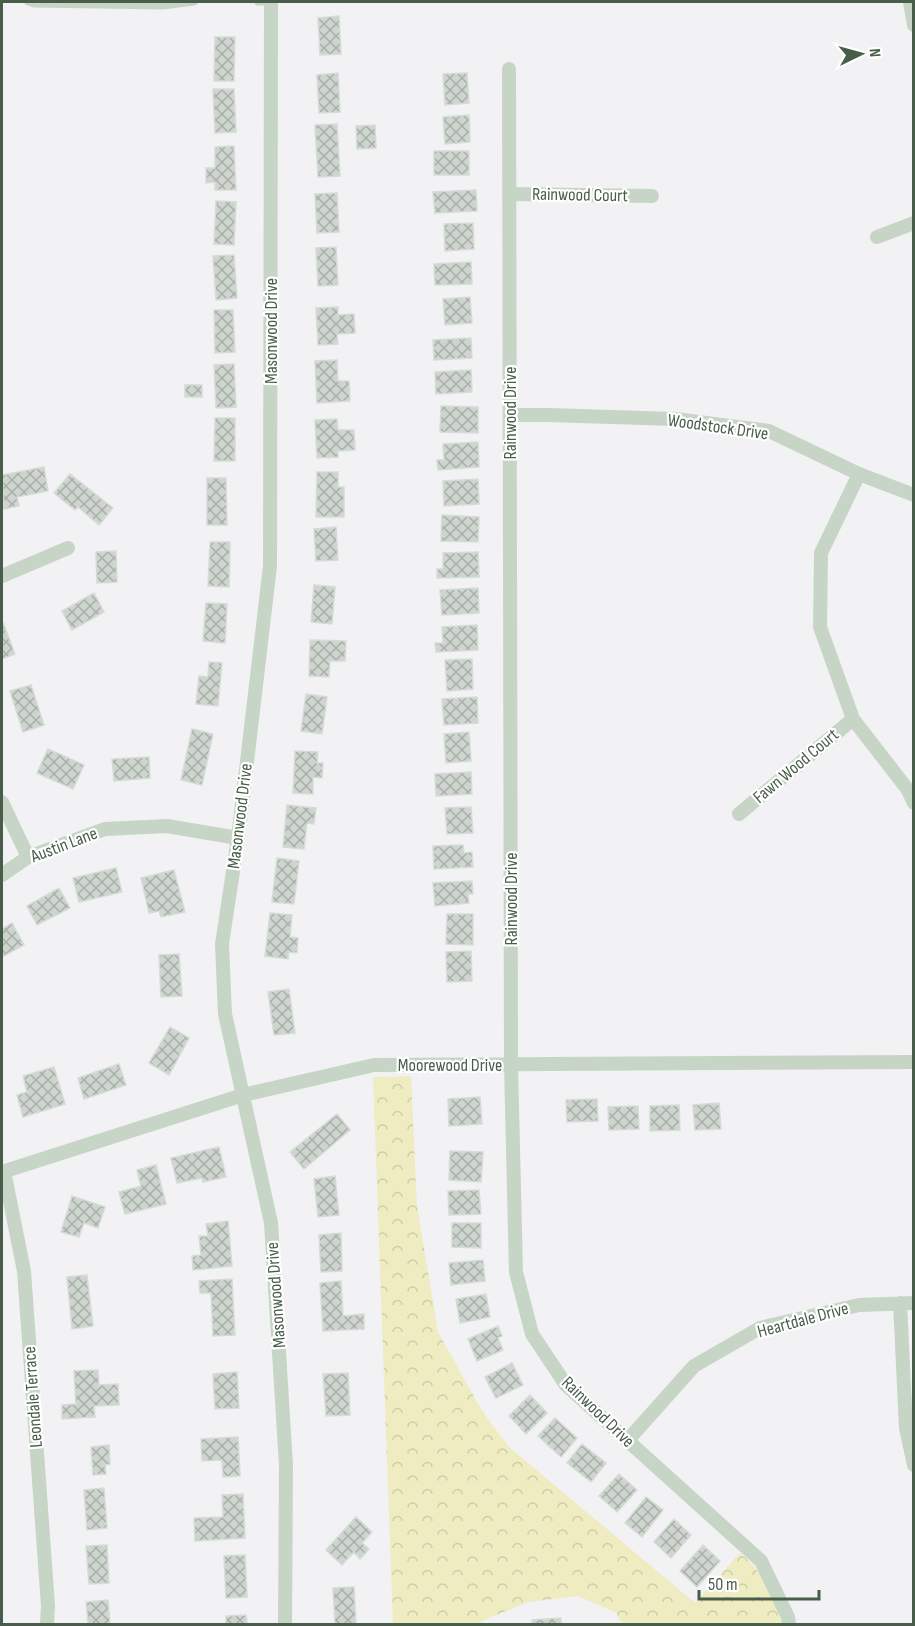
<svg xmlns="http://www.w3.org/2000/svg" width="915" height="1626" font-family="'Sofia Sans Condensed',sans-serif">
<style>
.park{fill:url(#park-crowns)}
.building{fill:url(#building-cross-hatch);stroke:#d5dcd7;stroke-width:1.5}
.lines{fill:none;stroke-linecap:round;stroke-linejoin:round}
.service{stroke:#c6d5c6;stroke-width:7}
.minor{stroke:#c6d5c6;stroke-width:14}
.labels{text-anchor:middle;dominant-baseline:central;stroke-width:4.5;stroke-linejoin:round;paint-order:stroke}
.street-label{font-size:18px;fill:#495e4a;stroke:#fff}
</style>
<defs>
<pattern id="park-crowns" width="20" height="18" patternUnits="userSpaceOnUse" patternTransform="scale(1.5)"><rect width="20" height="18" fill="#efecc2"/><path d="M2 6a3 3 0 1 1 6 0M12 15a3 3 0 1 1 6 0" fill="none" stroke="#cecda8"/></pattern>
<pattern id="building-cross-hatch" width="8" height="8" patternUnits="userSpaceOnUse" patternTransform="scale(1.5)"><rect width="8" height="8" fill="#ced5cf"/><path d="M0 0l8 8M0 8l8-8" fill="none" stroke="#a9b0aa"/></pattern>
</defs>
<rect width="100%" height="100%" fill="#f2f1f3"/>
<path class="park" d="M411,1076L417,1206L438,1332L482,1411L509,1447L695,1603L740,1553C763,1571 773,1597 783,1624H623L615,1612L578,1596L528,1602L482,1621L480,1624H393L373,1077Z"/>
<path class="building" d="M339,16L341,54L320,55L318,18Z
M215,37H235L234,81H214Z
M338,73L340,112L319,113L317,75Z
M467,73L469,103L445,105L443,74Z
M213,89H234L236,132L215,133Z
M469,115L470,142L445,144L443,117Z
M337,124L340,176L318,177L315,125Z
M375,125L376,148L357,149L356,126Z
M234,146L236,190H215V182L206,183V168H215V147Z
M434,151H469V175H434Z
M476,190L477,211L435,213L433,192Z
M337,193L339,232L317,233L315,194Z
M216,201L236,202L234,245L214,244Z
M473,223L474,249L445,251L444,224Z
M336,247L338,285L318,286L316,248Z
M234,255L237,298L216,300L213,256Z
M471,262L472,284L435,285L434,264Z
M470,297L472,323L445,325L443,299Z
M338,307V315L354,314L355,333L337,334L338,344L318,345L316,308Z
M214,310H233L235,352L215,353Z
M471,338L472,358L434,360L433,340Z
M337,360L338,381H349L350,401L317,403L315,361Z
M234,364L236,407L216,408L214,365Z
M471,370L472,392L436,394L435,372Z
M185,385H202V397H185Z
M441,406L478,407V433L440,432Z
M215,418H235V461H214Z
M337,419L338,430H354L355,450L338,451V457L317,458L315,420Z
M478,442L479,467L438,470L437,460H444L443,444Z
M44,467L48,491L17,497L19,506L4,509L2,475Z
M317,472H338V487H344V517H316Z
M70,474L113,508L99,525L78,507L75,510L54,493Z
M207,478H226L227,525H207Z
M478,479L479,504L444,506L443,481Z
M442,515L479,517L478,542L441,541Z
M336,527L338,560L316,561L314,529Z
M210,542H230L229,587L208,586Z
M116,551L117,582L97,583L96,552Z
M478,552L479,577L437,578V569H443V553Z
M314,585L335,587L332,624L311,622Z
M478,588L479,613L442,615L440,590Z
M94,593L104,612L72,630L62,611Z
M206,603L227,604L225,643L203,641Z
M2,620L15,654L2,659Z
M477,625L478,650L436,652L435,643H443L442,627Z
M310,640L346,641L345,661H330L329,677L309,676Z
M472,659L473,689L447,691L445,660Z
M209,662L222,663L218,706L196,704L199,676L208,677Z
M31,685L44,725L23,732L10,691Z
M306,694L327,697L322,734L301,731Z
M477,697L478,723L444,725L442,699Z
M192,729L213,734L202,785L181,780Z
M469,732L471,761L446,763L444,734Z
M48,749L84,765L73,789L37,773Z
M295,751L318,752L317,763H323L322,778L313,777V794L293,793Z
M149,757L150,778L114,781L112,759Z
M471,772L472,794L436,796L435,774Z
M287,805L316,808L314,824L307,823L304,849L283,847Z
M471,807L473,833L447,834L445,808Z
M463,845L464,853L472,852L473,867L434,869L433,846Z
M277,858L299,861L294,904L272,902Z
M116,868L122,892L79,902L73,878Z
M174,870L185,912L161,917L159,911L149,913L141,878Z
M472,881L473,894H468L469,903L435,906L433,883Z
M59,888L70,908L37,925L27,906Z
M270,913L292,915L290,937L298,938L297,953L289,952L288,959L265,956Z
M447,914H473V945L446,944Z
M12,923L24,945L2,957V929Z
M471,951L472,981L447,982L446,952Z
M179,954L182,996L161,997L159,955Z
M289,989L295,1033L274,1035L268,992Z
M170,1027L189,1038L169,1075L149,1063Z
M119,1064L126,1085L84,1099L78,1078Z
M54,1067L65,1104L23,1117L17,1095L27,1092L23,1076Z
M480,1097L482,1124L449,1126L448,1099Z
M597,1099L598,1121L567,1122L566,1100Z
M719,1103L721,1129L695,1130L693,1105Z
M679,1105L680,1130L650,1131V1106Z
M638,1106L639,1129L609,1130L608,1107Z
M337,1114L350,1130L304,1169L290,1152Z
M219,1147L226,1177L203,1182L202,1178L177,1183L171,1158Z
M450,1151L483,1152L481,1182L449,1180Z
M156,1165L166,1204L125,1214L119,1192L141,1186L137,1170Z
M335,1176L339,1215L318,1217L314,1179Z
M479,1190L481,1214L449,1215L448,1191Z
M72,1196L105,1207L98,1228L84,1223L79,1237L61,1232Z
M228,1221L232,1266L193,1270L192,1256L201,1255L199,1236H208L206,1224Z
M452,1223H481V1248L452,1247Z
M341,1233L342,1271L321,1272L319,1235Z
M483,1260L485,1281L451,1285L449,1263Z
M87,1275L93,1326L72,1329L67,1277Z
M232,1279L235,1335L213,1336L211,1293H200L199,1281Z
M341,1281L343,1316L364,1314V1329L323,1331L320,1283Z
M486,1294L490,1317L460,1323L456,1299Z
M498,1326L502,1336L498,1338L503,1350L477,1361L468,1339Z
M512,1363L523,1385L496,1398L485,1377Z
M98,1370L99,1385L118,1384L119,1405L94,1406L95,1417L62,1419V1405L76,1404L74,1371Z
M237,1372L239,1408L215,1409L213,1374Z
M348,1373L350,1415L326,1416L323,1374Z
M530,1395L547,1413L526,1434L509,1416Z
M555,1418L577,1438L561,1457L538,1436Z
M238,1437L240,1476L223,1477L222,1460L202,1461L201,1439Z
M582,1444L606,1463L591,1482L567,1463Z
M109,1445L110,1464L105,1465L106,1474L93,1475L91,1447Z
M619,1474L637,1490L617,1512L599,1496Z
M104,1488L107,1528L87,1530L84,1490Z
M243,1494L245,1538L195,1541L194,1518L223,1517L222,1495Z
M646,1497L663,1510L642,1537L625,1523Z
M356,1517L372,1532L362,1543L369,1549L360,1559L354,1552L342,1565L326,1550Z
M674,1519L691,1535L671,1558L654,1542Z
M107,1545L109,1583L89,1584L86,1546Z
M703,1545L720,1561L697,1587L680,1571Z
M245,1555L247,1597L226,1598L224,1556Z
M354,1587L356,1624H335L333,1588Z
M108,1600L110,1624H88L86,1602Z
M246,1615L247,1624H226V1616Z
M561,1618V1624H532V1620Z"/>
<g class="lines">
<path class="service" d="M28,2L34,4L163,6L194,2
M258,2H271"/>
<path class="minor" d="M271,2L270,566L238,838L222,944L225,1014L271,1223L286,1465L285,1624
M910,2L914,25
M509,69L511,1065L516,1272L532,1334L566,1385L761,1561L788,1617L789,1624
M509,194L652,196
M877,237L914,223
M510,415H548L675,419L769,431L859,474L914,495
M859,474L821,553L820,627L853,719L908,790L914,803
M2,576L68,548
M2,802L28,857
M739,814L853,719
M2,875L28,857L105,829L167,826L238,838
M4,1171L24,1271L48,1606L47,1624
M2,1172L243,1095L374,1065L914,1062
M900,1303L906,1428L914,1465
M627,1441L694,1366L760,1328L859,1305L914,1303"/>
</g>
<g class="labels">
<g class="street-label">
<text transform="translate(580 195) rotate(1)">Rainwood Court</text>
<text transform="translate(271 331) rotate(-90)">Masonwood Drive</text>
<text transform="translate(510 413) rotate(-90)">Rainwood Drive</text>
<text transform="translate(718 427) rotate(8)">Woodstock Drive</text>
<text transform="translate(796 766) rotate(-40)">Fawn Wood Court</text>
<text transform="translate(240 816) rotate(-83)">Masonwood Drive</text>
<text transform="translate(64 845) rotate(-21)">Austin Lane</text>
<text transform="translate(511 899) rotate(-90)">Rainwood Drive</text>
<text x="450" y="1065">Moorewood Drive</text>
<text transform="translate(276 1295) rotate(-94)">Masonwood Drive</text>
<text transform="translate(803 1320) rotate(-15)">Heartdale Drive</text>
<text transform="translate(33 1397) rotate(-94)">Leondale Terrace</text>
<text transform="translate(598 1412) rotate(44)">Rainwood Drive</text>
</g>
</g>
<rect width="915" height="1626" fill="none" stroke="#495e4a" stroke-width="6"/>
<g transform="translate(861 54) rotate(85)" stroke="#ffffff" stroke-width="4.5" paint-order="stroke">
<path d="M0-4.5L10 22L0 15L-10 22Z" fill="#495e4a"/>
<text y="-9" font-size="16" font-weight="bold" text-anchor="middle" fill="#495e4a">N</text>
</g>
<path d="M699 1590v9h120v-9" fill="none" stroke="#495e4a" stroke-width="3"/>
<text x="708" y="1590" font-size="18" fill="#495e4a" stroke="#ffffff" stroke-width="4.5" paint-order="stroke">50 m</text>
</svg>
